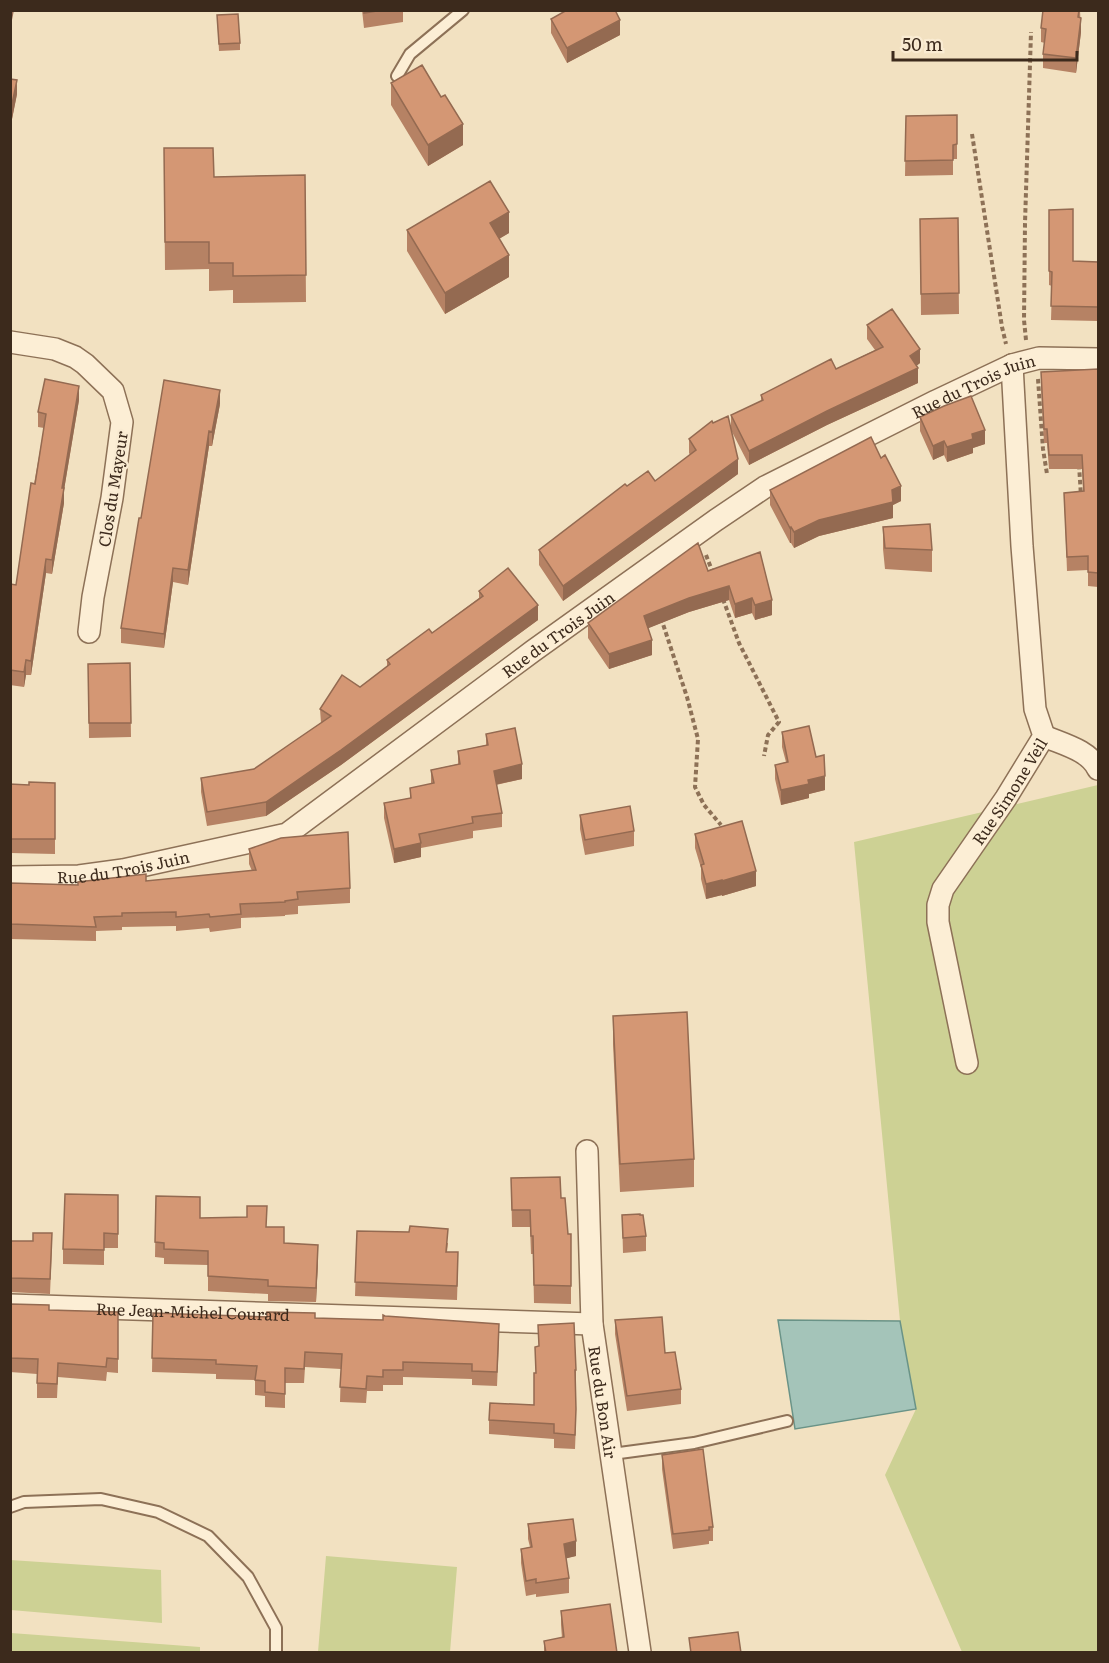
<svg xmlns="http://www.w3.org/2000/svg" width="1109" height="1663" font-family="Literata,serif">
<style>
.green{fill:#cdd194}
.water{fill:#a4c4b9;stroke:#6a9387;stroke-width:1.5}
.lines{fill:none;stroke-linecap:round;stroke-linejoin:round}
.lane-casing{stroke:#8d7157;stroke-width:14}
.street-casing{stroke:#8d7157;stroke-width:24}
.path{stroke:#8d7157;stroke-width:4;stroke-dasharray:4.5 3;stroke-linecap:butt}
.lane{stroke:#fceed5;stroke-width:10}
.street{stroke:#fceed5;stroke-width:21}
.wall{fill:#b68264}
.shaded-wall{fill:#946a51}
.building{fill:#d49774;stroke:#946a51;stroke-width:1.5}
.labels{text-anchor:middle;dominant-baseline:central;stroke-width:5;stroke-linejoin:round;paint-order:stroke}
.street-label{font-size:16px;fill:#3c2a1c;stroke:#f9ebd2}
</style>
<rect width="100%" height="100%" fill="#f2e1c1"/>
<path class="green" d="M1098,785V1652H962L885,1475L916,1409L900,1321L854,842Z
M326,1556L457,1567L450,1652H318Z
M10,1560L161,1570L162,1623L11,1610Z
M11,1633L200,1647V1652H11Z"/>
<path class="water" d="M778,1320L900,1321L916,1409L795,1429Z"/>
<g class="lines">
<g class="lane-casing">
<path id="lane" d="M397,76L410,54L463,10
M612,1454L694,1443L787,1421
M10,1507L24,1502L101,1499L158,1512L208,1536L248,1577L276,1628V1652"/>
</g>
<g class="street-casing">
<g id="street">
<path d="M10,342L55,349L75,357L85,364L113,391L122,422L112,498L93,597L89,632"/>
<path d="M1044,736C1062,744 1089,750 1098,769"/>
<path id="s1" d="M10,877L79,876L123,870L287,834L533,651L716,520L765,487L936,401L1012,365L1039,358L1098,359"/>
<path id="s2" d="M967,1063L938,922V905L943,889L1006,798L1044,736L1035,709L1022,546L1012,365"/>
<path id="s3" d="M587,1151L592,1324L640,1652"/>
<path id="s4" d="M10,1305L592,1324"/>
</g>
</g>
<path class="path" d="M972,134L1002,327L1006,344
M1026,340L1024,320L1025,223L1031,32
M1038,379L1043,449L1047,474
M1079,465L1081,496
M706,555L713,573
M723,599L739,643L779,722L768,735L764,756
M661,618L687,697L698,739L695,787L704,805L721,825"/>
<use href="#lane" class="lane"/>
<use href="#street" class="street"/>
</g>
<path class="wall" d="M362,10H403V22L364,28Z
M1080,10L1081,32L1076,73L1043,68V54L1045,43L1041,42V28Z
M217,15L240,43V50L219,51Z
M551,19L620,35L567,63L551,33Z
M10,79L17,94L12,119L10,118Z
M391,83L441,97L463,145L428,166L391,105Z
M957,115V159H953V175L905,176L906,116Z
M164,148L214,177L305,175L306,302L233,303V290L209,291V269L165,270Z
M1049,210L1073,261L1098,262V321L1051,320L1052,286L1049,285Z
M958,218L959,314L921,315L920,219Z
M407,230L509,233L499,239L509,277L445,314L407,251Z
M867,325L920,363L916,366L918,383L827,425L749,465L731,430L738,474L563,601L539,565V550L627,486L655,481L690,455L689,453V439L713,423L731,428V415L761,401V395L836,369L875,350L867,339Z
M1098,369V587L1088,586V570L1067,571L1064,493L1083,491L1082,469H1049L1047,443H1044L1041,386V372Z
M79,400L64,490V503L52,574L46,573L31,675H26L24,687L10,685V584L16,585L44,428L38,427V412Z
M220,404L212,446H209L188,585L173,582L164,648L121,643V628L141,518Z
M920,417L985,444L973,448V453L947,462L944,455L933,460L920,431Z
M770,490L901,501L893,505V518L819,536L794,548L791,543H790L770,505Z
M883,527L932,550V572L885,569L883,549Z
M760,552L772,615L755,620L752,613L735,618L729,600L689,612L648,628L652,655L609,669L588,638V623L708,571Z
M479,591L538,620L341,765L266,816L207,826L201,792V778L254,769L321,723L320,709L360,687L387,667V660L432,633L479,598Z
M130,663L131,737L89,738L88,664Z
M782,732L825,790L809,794V798L781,805L775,779V765L786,762L782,747Z
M486,734L522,779L496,785L502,813V827L473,831V838L421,848V857L394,863L384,818V803L410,798V788L431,784V770L458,764V751L486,745Z
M55,783V854L10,853V784L29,785Z
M580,815L634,831V846L585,855L580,829Z
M695,834L756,886L722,896V895L706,899L701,879V868L695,848Z
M249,849L350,888V903L298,906V914L285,915V916L241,918V928L210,932L209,928L176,931V926L122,927V930L96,931V941L10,939V883L78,885L146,881L252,871L249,864Z
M613,1016L694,1159V1187L620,1192L613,1044Z
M511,1178L561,1198L568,1234H571V1304L534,1303L533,1254H531L530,1227H512Z
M118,1195V1248H104V1265L63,1264V1249Z
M156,1196L200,1218L267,1227L284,1243L318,1259L316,1302L268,1301V1294L208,1291V1265L164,1264V1258L155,1257Z
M622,1215L646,1236V1251L623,1253Z
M357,1231L448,1243L447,1252L458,1267L457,1300L355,1296Z
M10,1241L52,1247L50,1294L10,1292Z
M10,1304L49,1310L118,1312V1373L107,1372L106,1381L58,1377L57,1398H37V1374L10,1372Z
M153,1313L315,1318L499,1339L497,1386L472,1385V1379L403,1377V1385H383V1391H367L366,1403L340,1402L341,1369L305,1367L304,1383H285V1408L265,1407V1396L255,1395V1380L216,1379V1374L152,1372Z
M615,1320L665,1353L681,1389V1404L627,1411L615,1334Z
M535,1347L576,1370V1385H575L576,1424L575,1449L554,1448V1439L489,1434V1420L534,1405L536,1373Z
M662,1455L713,1527V1541H709V1544L673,1549L662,1469Z
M528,1524L576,1556L566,1558L569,1578V1593L536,1597V1594L526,1596L521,1563V1549L530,1547L528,1539Z
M561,1611L617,1653H544V1641L562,1638L561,1625Z"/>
<path class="shaded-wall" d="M11,10H14L10,30V16Z
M1081,18V32L1076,73V58Z
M620,20V35L567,63V48Z
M17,80V94L12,119V104Z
M463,124V145L428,166V145Z
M509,212V233L490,244V223Z
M509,255V277L445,314V293Z
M920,349V363L910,371V356Z
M918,368V383L827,425L749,465V451L827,411Z
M79,386V400L64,490V503L52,574V560L62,488Z
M220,390V404L212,446V432Z
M985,430V444L973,448V453L947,462V447L972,434Z
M209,431V446L188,585V570Z
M944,441V455L933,460V446Z
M738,459V474L563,601V586Z
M901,486V501L893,505V518L819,536L794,548V532L819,520L892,490Z
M791,527V543H790V528Z
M46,559V573L31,675V661Z
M173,568V582L164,648V634Z
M729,586V600L689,612L644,630V616L689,598Z
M752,598V613L735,618V604Z
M772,600V615L755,620V605Z
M538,605V620L341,765L266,816V802Z
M652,640V655L609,669V654Z
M26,660V675L24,687V672Z
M522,764V779L494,785V771Z
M825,776V790L809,794V798L781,805V790L808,780Z
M421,843V857L394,863V849Z
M756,871V886L722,896V881Z
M722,880V895L706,899V884Z
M318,1245V1259L316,1302V1288Z
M576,1541V1556L564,1559V1544Z"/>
<path class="building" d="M364,10H383L364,13Z
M567,10H615L620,20L567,48L551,19Z
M1043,10H1079L1078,17L1081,18L1076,58L1043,54L1046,29L1041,28Z
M238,14L240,43L219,44L217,15Z
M422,65L441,97L445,95L463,124L428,145L391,83Z
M10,79L17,80L12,104H10Z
M957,115V144L953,145V160L905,161L906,116Z
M164,148H213L214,177L305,175L306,275L233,276V263H209V242H165Z
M490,181L509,212L490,223L509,255L445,293L407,230Z
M1073,209V261L1098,262V307L1051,306L1052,272L1049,271V210Z
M958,218L959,293L921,294L920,219Z
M892,309L920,349L910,356L918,368L827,411L749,451L731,415L763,400L761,395L831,359L836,369L883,347L867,325Z
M1098,369V573L1088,572V556L1067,557L1064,493L1084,491L1082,455H1049L1047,429H1044L1041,372Z
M45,379L79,386L62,488H64L52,560L46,559L31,661L26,660L24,672L10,670V584L16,585L31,483L35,484L46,414L38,412Z
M164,380L220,390L212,432L209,431L188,570L173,568L164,634L121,628L139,518H141Z
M971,396L985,430L972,434L973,439L947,447L944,441L933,446L920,417L944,406Z
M728,416L738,459L563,586L539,550L625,484L627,486L648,471L655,481L696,450L689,439L712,421L713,423Z
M871,437L881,458L885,455L901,486L892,490L893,502L819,520L794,532L791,527L790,528L770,490Z
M930,524L932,550L885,548L883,527Z
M698,543L708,571L760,552L772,600L755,605L752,598L735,604L729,586L689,598L644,616L652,640L609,654L588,623Z
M508,568L538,605L341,750L266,802L207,812L201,778L254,769L293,742L331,716L320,709L342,675L360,687L390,664L387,660L429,629L432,633L483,596L479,591Z
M130,663L131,723H89L88,664Z
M809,726L816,757L824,755L825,776L808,780L809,784L781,790L775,765L788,762L782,732Z
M515,728L522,764L494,771L502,813L472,817L473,823L419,834L421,843L394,849L384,803L411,798L410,788L434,783L431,770L460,764L458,751L488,745L486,734Z
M29,782L55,783V839H10V784L29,785Z
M630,806L634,831L585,840L580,815Z
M742,821L756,871L722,881V880L706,884L701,865L704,864L695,834Z
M348,832L350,888L297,892L298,899L285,901V902L240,904L241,914L210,917L209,914L176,917V912L122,913V916L94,917L96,927L10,924V883L78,885V882L146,874V881L256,870L249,849L281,838Z
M687,1012L694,1159L620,1164L613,1016Z
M560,1177L561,1198H565L568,1234H571V1286L534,1285L533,1236H531L530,1210H512L511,1178Z
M65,1194L118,1195V1234L104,1233V1250L63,1249Z
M156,1196L200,1197V1218L247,1217V1206H267L266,1227H284V1243L318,1245L316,1288L268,1286V1280L208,1276V1251L164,1249V1243L155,1242Z
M640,1214V1215H643L646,1236L623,1238L622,1215Z
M410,1226L448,1229L446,1252H458L457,1286L355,1282L357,1231L409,1232Z
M33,1233H52L50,1279L10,1278V1241H33Z
M10,1304L49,1305V1310L118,1312V1359L107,1358L106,1367L58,1363L57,1384L37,1383L38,1359L10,1358Z
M267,1312L315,1313V1318L383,1320V1315L385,1316L499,1324L497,1372L472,1371V1364L403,1362V1370H383V1377L367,1376L366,1389L340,1387L342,1354L305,1352L304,1369L285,1368V1394L265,1392V1381L255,1380L257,1366L216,1364V1360L152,1358L153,1313L267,1317Z
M662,1317L665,1353L675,1352L681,1389L627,1396L615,1320Z
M574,1323L576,1370H575L576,1409L575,1435L554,1433V1424L489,1420L490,1403L534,1405V1373H536L535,1347L539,1346L538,1325Z
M703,1449L713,1527H709V1530L673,1534L662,1455Z
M573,1519L576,1541L564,1544L569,1578L536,1583V1579L526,1581L521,1549L532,1547L528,1524Z
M610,1604L617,1653H546L544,1641L564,1637L561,1611Z
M738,1632L741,1653H691L689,1638Z"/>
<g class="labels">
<g class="street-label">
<text stroke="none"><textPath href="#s1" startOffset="1104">Rue du Trois Juin</textPath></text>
<text transform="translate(112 489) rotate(-81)">Clos du Mayeur</text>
<text stroke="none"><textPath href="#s1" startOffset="618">Rue du Trois Juin</textPath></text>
<text stroke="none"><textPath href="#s2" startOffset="296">Rue Simone Veil</textPath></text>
<text stroke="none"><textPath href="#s1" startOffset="114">Rue du Trois Juin</textPath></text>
<text stroke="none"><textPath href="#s4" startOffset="183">Rue Jean-Michel Courard</textPath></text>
<text stroke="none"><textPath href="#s3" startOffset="252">Rue du Bon Air</textPath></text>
</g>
</g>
<rect width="1109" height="1663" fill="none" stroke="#3c2a1c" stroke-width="24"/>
<path d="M893 51v9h184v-9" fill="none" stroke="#3c2a1c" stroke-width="3"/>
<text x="902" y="51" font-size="18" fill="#3c2a1c" stroke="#f9ebd2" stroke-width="4.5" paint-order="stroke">50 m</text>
</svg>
